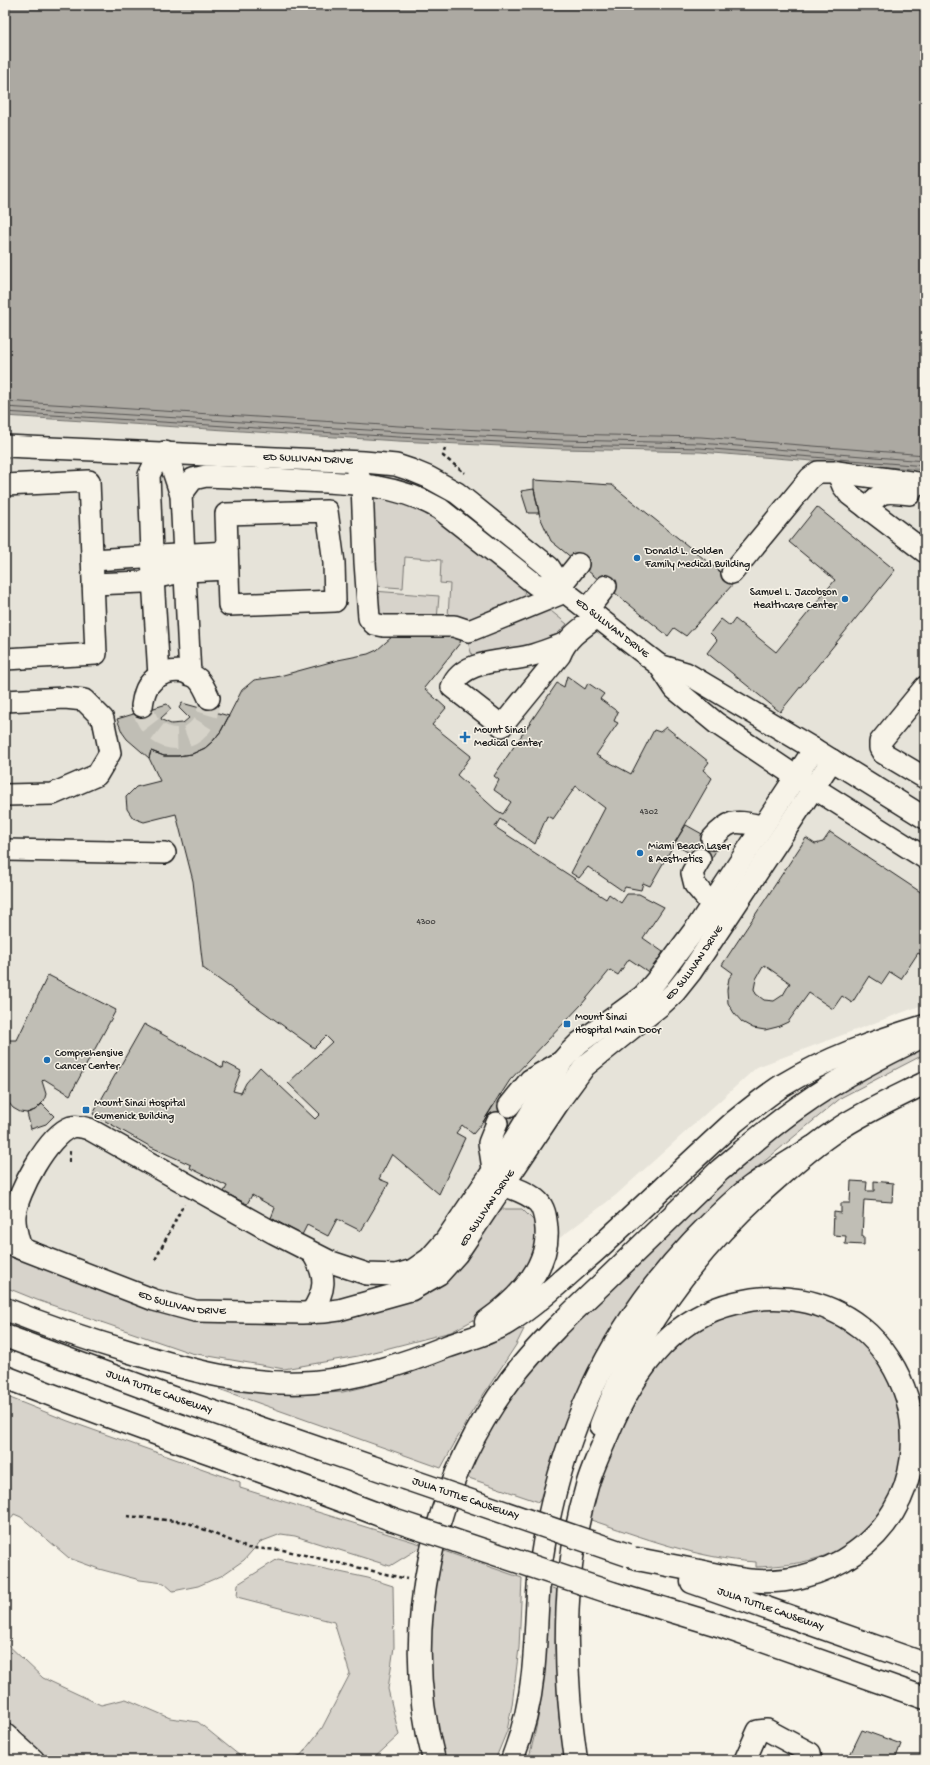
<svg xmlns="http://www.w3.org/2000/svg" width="930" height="1765" font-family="'Gochi Hand',sans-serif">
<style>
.built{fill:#e6e3d9}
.green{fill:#d7d3cb;stroke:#7a7874}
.water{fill:#aca9a2;stroke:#72716c}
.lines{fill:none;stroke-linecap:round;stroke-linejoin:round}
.shore{stroke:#565452;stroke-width:1}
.building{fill:#c0beb5;stroke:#1c1c1c;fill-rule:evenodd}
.minor-tunnel{stroke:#d6d3c9;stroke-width:21;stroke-dasharray:21 10;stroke-linecap:butt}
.minor-casing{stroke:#1c1c1c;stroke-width:24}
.major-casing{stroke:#1c1c1c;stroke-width:25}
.highway-casing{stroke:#1c1c1c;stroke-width:25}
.path{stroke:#1c1c1c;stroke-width:2.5;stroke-dasharray:4 3;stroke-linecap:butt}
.minor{stroke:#f7f3e8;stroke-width:21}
.major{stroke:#f7f3e8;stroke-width:22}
.highway{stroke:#f7f3e8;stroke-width:22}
.highway-bridge-casing{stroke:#1c1c1c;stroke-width:25;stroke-linecap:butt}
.highway-bridge{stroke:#f7f3e8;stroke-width:22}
.poi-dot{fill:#1f6fb2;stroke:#f7f3e8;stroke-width:1.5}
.labels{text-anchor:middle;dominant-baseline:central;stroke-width:3;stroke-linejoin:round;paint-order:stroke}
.number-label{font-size:9px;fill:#454442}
.street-label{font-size:11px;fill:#1c1c1c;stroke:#f7f3e8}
.poi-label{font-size:11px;fill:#1c1c1c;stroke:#f7f3e8;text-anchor:start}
</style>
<rect width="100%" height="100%" fill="#f7f3e8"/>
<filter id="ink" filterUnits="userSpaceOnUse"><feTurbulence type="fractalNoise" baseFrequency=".025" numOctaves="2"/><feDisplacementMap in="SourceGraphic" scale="8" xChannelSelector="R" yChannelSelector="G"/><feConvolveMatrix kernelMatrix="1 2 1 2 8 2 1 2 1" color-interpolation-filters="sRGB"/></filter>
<g filter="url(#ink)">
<path class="built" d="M5,416L398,441L562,449L700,452L925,470V1004L757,1067L616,1195L484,1296L229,1348L5,1268Z"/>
<path class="green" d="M374,494L424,505L528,587L524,592L527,596L465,622L448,617L450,584L440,583L441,560L405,557L403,588L374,586L372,497Z
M373,591L439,596L437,620L380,618Z
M547,610L551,611L567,624L545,646L473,659L468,642Z
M925,1041V1054L842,1097L743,1179L686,1237L560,1438L539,1502L463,1476L517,1380L771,1132Z
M502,1209H522L537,1224L533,1266L483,1315L451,1332L358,1356L284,1369L191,1353L37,1300L5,1287V1251L128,1300L302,1323L380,1310L439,1287L466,1259L496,1212Z
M766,1307C780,1308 796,1307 809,1311C815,1313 822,1317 828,1320C888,1350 915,1414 896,1478C889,1503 873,1527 852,1542C824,1561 789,1566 756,1567V1562C698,1559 642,1537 588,1519L601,1471L647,1374L687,1335L722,1315Z
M524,1329L516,1345L470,1415L441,1468L219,1389L221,1386L293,1395L343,1392L364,1387L362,1383L511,1331Z
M5,1396L68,1421L240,1482V1488L424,1545L390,1566L295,1536L281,1534L260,1542L244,1560L221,1576L198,1586L173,1591L164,1583L140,1580L99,1569L69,1558L21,1517L14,1514L5,1527Z
M438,1549L522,1578L519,1648L512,1705L507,1731L495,1760H440L427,1635Z
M278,1559L368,1578L393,1586L394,1647L388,1689L399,1735L372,1760H286L301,1755L322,1728L350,1674L334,1622L237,1597L238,1584Z
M549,1587L558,1590L555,1648L559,1718L566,1760H528C545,1704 546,1645 549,1587Z
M5,1642L43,1678L101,1705L126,1699L170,1718L198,1722L245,1760H176L174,1757L168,1760H41L5,1729Z"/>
<path class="water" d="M5,5H925V470L700,452L562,449L398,441L5,416Z"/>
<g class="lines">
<path class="shore" d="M5,401L399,426L563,434L701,437L925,455
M5,407L399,432L563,440L700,443L925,461
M5,412L398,437L563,445L700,448L925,466"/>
</g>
<path class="building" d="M534,480L612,485L734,583L686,636L674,628L668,636L551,541L540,517L534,489Z
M534,489L539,513H528L521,491Z
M817,507L895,570L780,712L707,653L717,640L710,633L721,619L730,626L735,619L776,652L835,580L789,542Z
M459,633L461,638L460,643L424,688L446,708L432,725L471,756L457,775L496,810L503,814L511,802L494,790L499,780L494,776L557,683L564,687L567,676L585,689L588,683L604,694L600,699L618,712L614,721L618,723L596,755L631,774L654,730L660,732L666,727L709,762L703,770L712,778L650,886L643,883L641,890L625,887L623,891L588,867L579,878L571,873L605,808L576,786L553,819L547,816L535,844L500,819L495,827L606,899L609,894L621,903L627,894H639L664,907L643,938L663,952L650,973L629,959L618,975L610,970L582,1004L510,1080L483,1122L473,1134L462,1125L456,1133L465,1138L439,1194L392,1154L379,1179L389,1183L361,1231L337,1219L328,1236L307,1225L302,1235L271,1218L275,1208L252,1195L247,1204L224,1192L227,1186L190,1168L191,1165L151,1147L93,1114L144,1024L223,1068L224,1062L241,1071L233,1091L241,1093L246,1083L260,1067L315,1119L320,1114L288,1083L332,1042L326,1036L314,1048L203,968L193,881L176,814L144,822L133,818L127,809L126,797L136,787L160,781L149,758L151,751L164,756H178L192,754L205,748L213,741L221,731L242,690L254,680L276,677L338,660L368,654L377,650L393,636Z
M182,703L229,716L221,731L213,741L205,748L192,754L178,756H164L151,751L149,758L127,739L122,732L117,719L167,704L171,709L161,718L162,720L171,724L183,723L189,718L179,708Z
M686,825L720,844L708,864L674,844Z
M830,832L925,895V957L918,953L901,979L890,972L882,984L869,976L852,1003L842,996L833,1009L809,993L788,1022L777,1027L765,1030L753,1028L742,1022L734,1013L728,1003L727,990L729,978L733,973L722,965L806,838L815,844L823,842ZM764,965L790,983L783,995L774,1001L764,1000L756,994L754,989L756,979Z
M48,975L116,1010L70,1095L44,1079L42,1081L46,1094L44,1101L35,1110L27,1113L20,1112L13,1108L9,1103L5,1106V1115V1040H17Z
M500,1094L518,1119L515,1127L497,1123L483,1122Z
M42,1104L54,1116L46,1124L31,1129L27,1113L35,1110Z
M851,1181L867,1182L866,1191H874V1181L893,1183L892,1202L864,1200L862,1236H864V1245L845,1244L846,1236L833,1235L834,1212L841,1213V1203H850Z
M862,1730L901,1744L895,1760H882V1757L879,1756L877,1760L848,1759Z"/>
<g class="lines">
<path class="minor-tunnel" d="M142,706C153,754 210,747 209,698"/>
<g class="minor-casing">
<g id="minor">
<path id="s1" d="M5,446L364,462L396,465L411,470L428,477L457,493L549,567L565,592L659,665L675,689L716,723L795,776L925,858"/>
<path d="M357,472L362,484L365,562L369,618L374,624L384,626H454L469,631L565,592"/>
<path d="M837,472L843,486L850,495L925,552"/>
<path d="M5,485L89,481L96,654L5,659"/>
<path d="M181,495L193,479L206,476C239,477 271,479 304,481C352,483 398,484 440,509L535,584L565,592"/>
<path d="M867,508C883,488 886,492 910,494"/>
<path d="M327,511L334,563L335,601L229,605L226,514Z"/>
<path d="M92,560L227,552"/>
<path d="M732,573L810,478L818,472H837L925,484"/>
<path d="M93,584L143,582L153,578L186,571L227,569"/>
<path d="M561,585L578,564"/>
<path d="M588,609L606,586"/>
<path d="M564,644C552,648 541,653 529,656C505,662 462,659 452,687L502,726L560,655C567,637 582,628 597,617"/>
<path d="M659,665L686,673L814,749L925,818"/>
<path d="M159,676L153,578L149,475L155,463L165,452L173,471L181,495L190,675"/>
<path d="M925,687L880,742V748L883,753L925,778"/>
<path d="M5,701L65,698L84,700L103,719L110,753L97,775L53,794L5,795"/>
<path d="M142,706C143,699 144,692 148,686C159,670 183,666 198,679C203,684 206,691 209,698"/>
<path d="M712,839C731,818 735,821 762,826"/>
<path d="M5,850L165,853"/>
<path d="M700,859L692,873L695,885L711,904"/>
<path d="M509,1106L530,1080L561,1062"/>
<path d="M493,1169L489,1143L497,1123"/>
<path id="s2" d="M7,1243L154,1300L195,1311L302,1313L324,1312L339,1310L411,1290L439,1274L457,1254L563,1096L585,1066L661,1005L675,992L691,972L832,760"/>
<path d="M21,1249C18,1238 14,1226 15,1215C17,1193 48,1135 71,1127C77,1126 83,1127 89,1129L274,1233L331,1262L367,1274L396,1275L413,1270L429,1259L445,1241L514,1140L563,1060L570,1052L579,1043L643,996L660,976L699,924L814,749"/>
<path d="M311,1313C326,1290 327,1277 313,1254"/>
<path d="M745,1760L758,1731L767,1730L810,1753L811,1760"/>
</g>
</g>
<g class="major-casing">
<path id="major" d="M601,1425C613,1395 625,1365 642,1338C677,1278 723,1225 776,1179C795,1162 815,1144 837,1130C864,1112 895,1098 925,1083
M434,1760C399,1630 431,1486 511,1379C538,1344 571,1313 603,1283C641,1246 680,1209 719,1171C745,1149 771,1126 800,1106C839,1078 882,1056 925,1035"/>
</g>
<g class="highway-casing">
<g id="highway">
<path d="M5,1309C45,1325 86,1339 127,1351C188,1370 249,1387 314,1382C360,1378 403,1364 446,1347C467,1339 488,1335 507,1323C539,1303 566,1276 594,1252C641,1209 687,1165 734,1122C750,1109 766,1096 783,1085C827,1058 876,1041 925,1026"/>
<path d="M486,1322C517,1300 552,1266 546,1224C545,1216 544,1208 538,1202C529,1193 515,1189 505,1185"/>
<path id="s3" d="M5,1336L170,1397L404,1478"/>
<path d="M5,1377C132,1427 263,1470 390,1519"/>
<path id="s4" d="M692,1582L925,1664"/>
<path d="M615,1594L718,1625L925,1698"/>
<path d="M5,1735L33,1760"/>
<path d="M512,1760C523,1732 530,1703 533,1673C537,1636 536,1599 541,1562C559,1439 606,1333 692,1242C711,1223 730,1202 752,1186C772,1172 793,1160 813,1147"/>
<path d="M576,1760C563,1669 561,1575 587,1486C592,1468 601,1450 608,1433C632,1374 670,1318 735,1303C779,1292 824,1299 860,1327C883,1345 899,1372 907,1398C930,1482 883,1557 801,1577C764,1586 734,1579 699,1571C678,1567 657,1563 637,1559"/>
</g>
</g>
<path class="path" d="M445,448L443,456L465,473
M69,1162L70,1150
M155,1260L184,1204
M127,1516L186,1522L248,1548L283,1550L407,1579"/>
<use href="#minor" class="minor"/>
<use href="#major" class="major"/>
<use href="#highway" class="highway"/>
<g class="highway-bridge-casing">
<g id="highway-bridge">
<path id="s5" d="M404,1478L628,1555"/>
<path d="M390,1519L615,1594"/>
</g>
</g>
<use href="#highway-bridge" class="highway-bridge"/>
</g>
</g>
<g class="poi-dot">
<circle cx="637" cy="558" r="4"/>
<circle cx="845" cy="599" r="4"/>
<path d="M463 731h4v4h4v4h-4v4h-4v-4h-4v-4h4z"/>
<circle cx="640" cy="853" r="4"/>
<rect x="563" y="1020" width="8" height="8" rx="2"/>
<circle cx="47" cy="1060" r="4"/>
<rect x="82" y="1106" width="8" height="8" rx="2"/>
</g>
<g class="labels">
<g class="number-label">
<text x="649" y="812">4302</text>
<text x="426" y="922">4300</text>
</g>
<g class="street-label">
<text stroke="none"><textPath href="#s1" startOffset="303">ED SULLIVAN DRIVE</textPath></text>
<text stroke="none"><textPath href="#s1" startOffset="666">ED SULLIVAN DRIVE</textPath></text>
<text stroke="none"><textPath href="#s2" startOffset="857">ED SULLIVAN DRIVE</textPath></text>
<text stroke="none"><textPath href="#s2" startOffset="533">ED SULLIVAN DRIVE</textPath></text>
<text stroke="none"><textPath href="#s2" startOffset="186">ED SULLIVAN DRIVE</textPath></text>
<text stroke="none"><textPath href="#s3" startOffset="164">JULIA TUTTLE CAUSEWAY</textPath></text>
<text stroke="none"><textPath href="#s5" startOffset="65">JULIA TUTTLE CAUSEWAY</textPath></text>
<text stroke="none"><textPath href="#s4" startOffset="83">JULIA TUTTLE CAUSEWAY</textPath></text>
</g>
<g class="poi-label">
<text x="645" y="552">Donald L. Golden<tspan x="645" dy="13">Family Medical Building</tspan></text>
<text x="837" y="593" text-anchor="end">Samuel L. Jacobson<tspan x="837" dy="13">Healthcare Center</tspan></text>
<text x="474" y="731">Mount Sinai<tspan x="474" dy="13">Medical Center</tspan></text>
<text x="648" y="847">Miami Beach Laser<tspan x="648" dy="13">&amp; Aesthetics</tspan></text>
<text x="575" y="1018">Mount Sinai<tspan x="575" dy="13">Hospital Main Door</tspan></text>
<text x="55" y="1054">Comprehensive<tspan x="55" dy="13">Cancer Center</tspan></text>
<text x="94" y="1104">Mount Sinai Hospital<tspan x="94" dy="13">Gumenick Building</tspan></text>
</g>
</g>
<rect width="930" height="1765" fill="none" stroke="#f7f3e8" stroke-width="20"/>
<rect x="10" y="10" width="910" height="1745" fill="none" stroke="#1c1c1c" stroke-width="1.5" filter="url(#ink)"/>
</svg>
